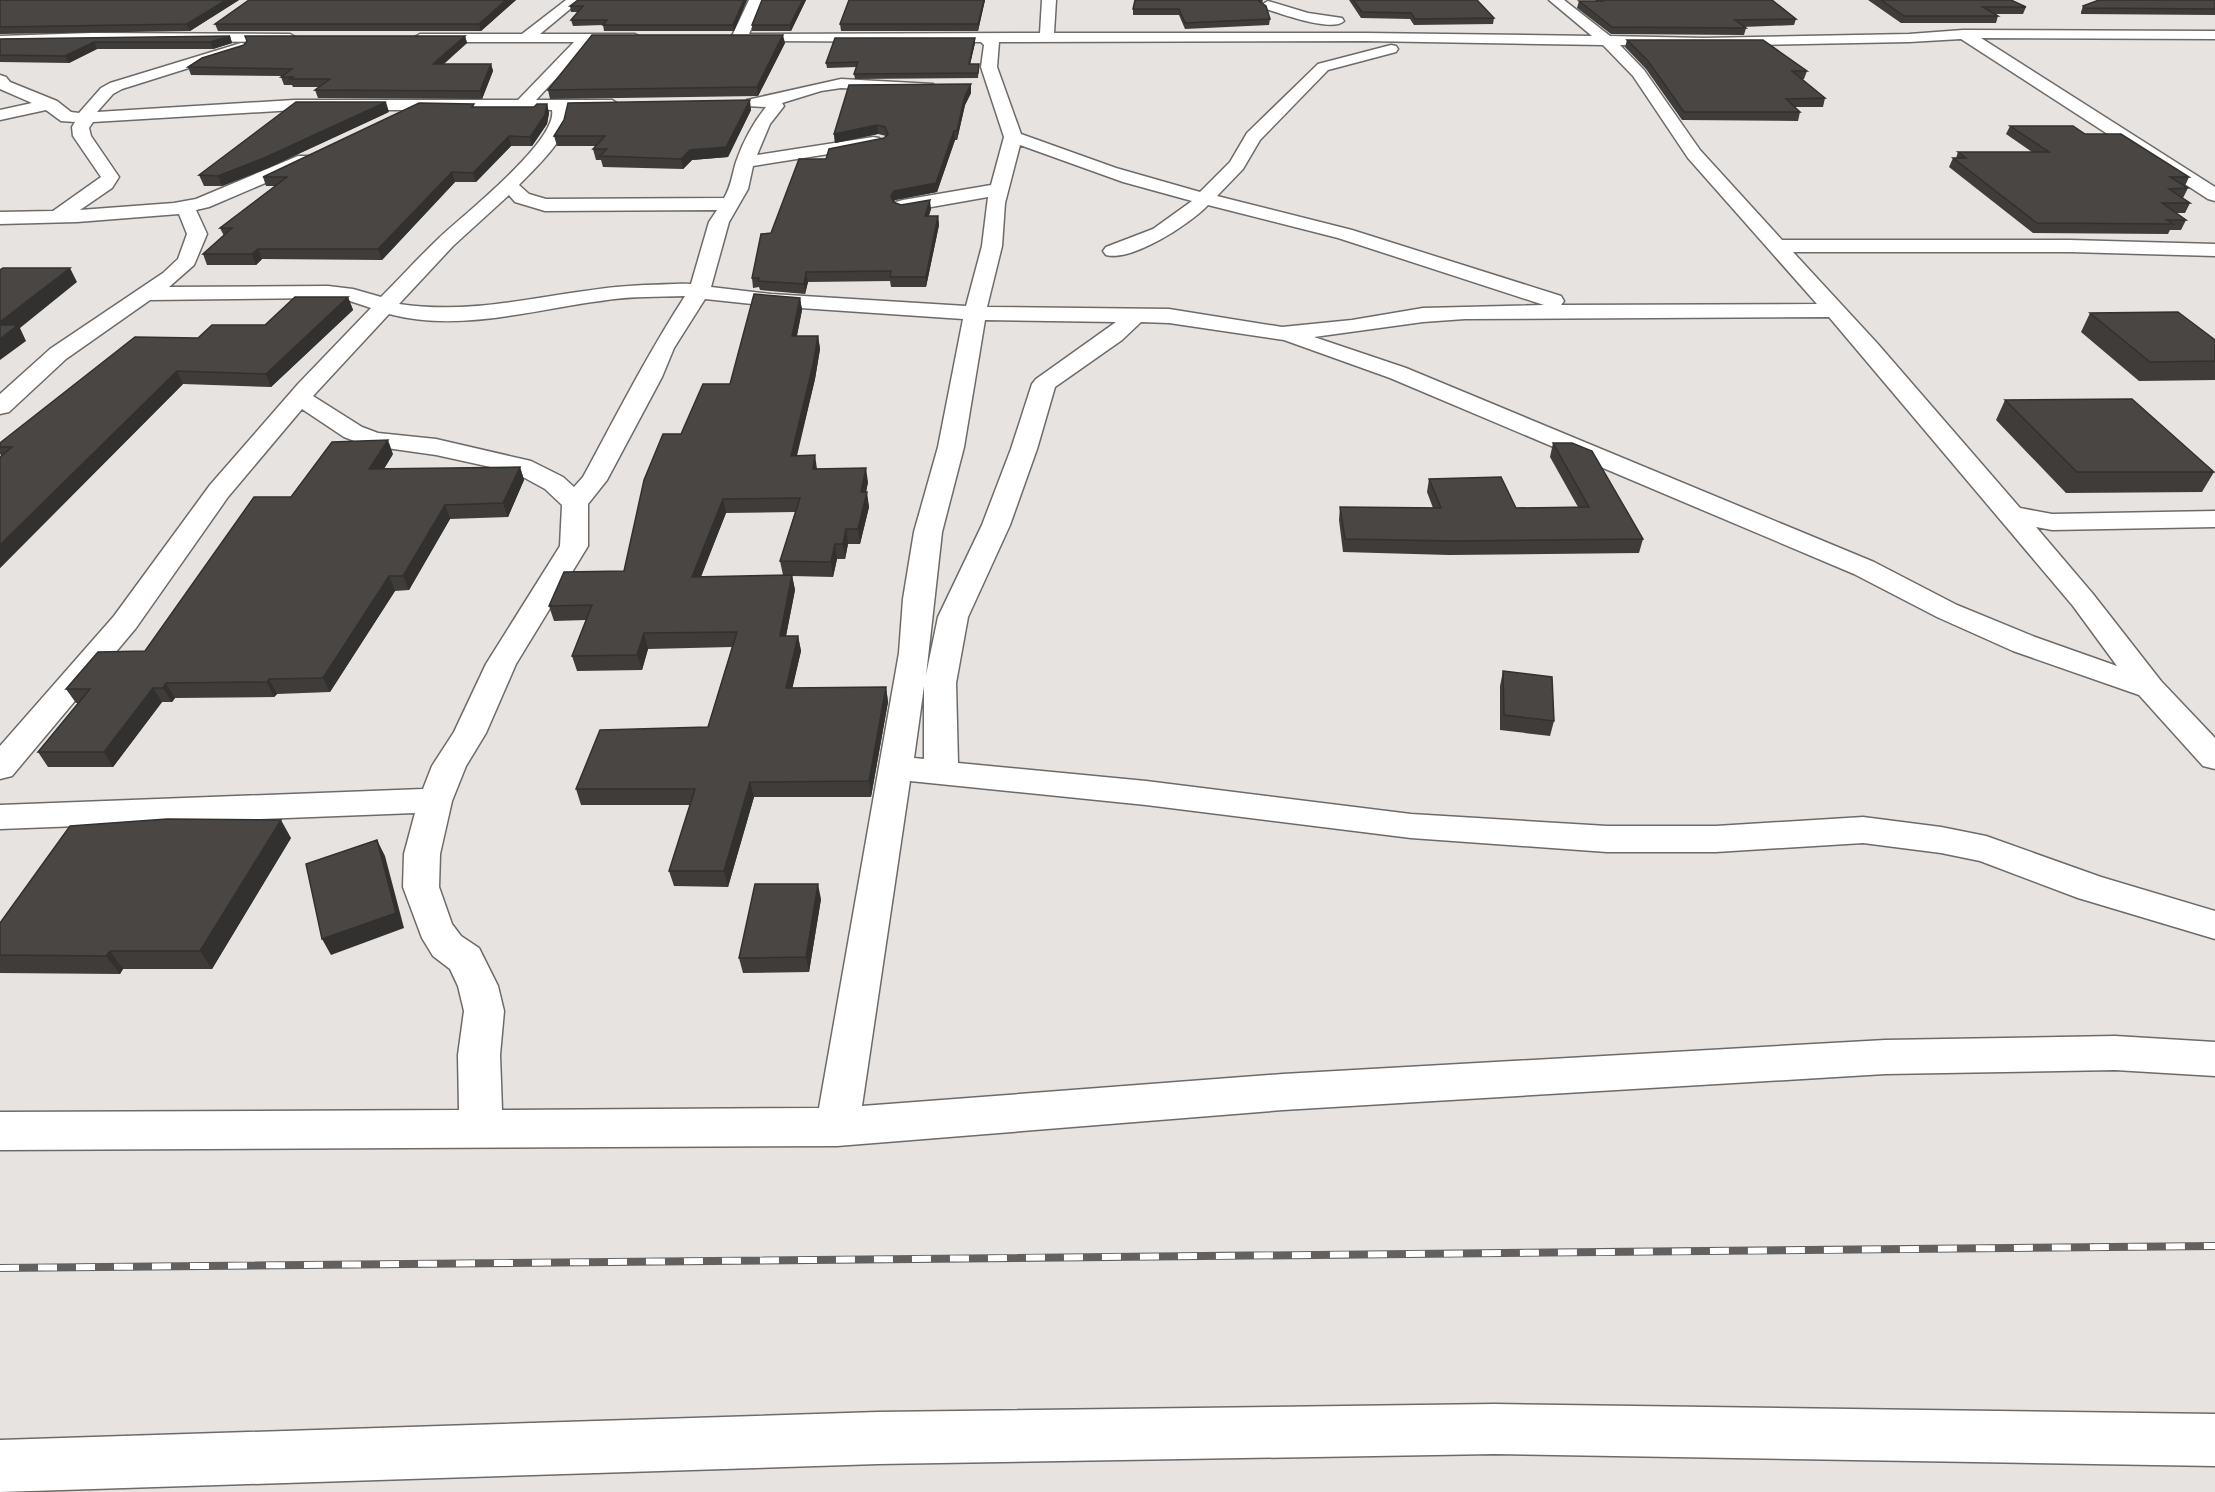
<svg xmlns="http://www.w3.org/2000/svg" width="2215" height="1492" font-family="Mulish,sans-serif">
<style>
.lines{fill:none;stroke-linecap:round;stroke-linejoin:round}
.street-casing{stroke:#6e6a68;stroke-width:3}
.street{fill:#fff;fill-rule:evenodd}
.rail-casing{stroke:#636160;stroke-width:8}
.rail{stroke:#fff;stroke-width:6;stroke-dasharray:19;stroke-linecap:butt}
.wall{fill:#3f3c3a;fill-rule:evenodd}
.shaded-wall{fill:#33312f}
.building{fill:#494643;stroke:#33312f;stroke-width:1.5}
</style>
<rect width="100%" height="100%" fill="#e7e3e0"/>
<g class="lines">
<g class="street-casing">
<path id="street" d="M566,0H581L540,34H635L642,38L635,42H590L536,100H612L620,105L612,110H568C574,133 534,169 519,185L529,194L546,199L724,198C731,187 732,175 736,162C743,142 753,123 766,107L747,106L745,103L747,100L841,79L933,84L935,87L933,90L927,92L841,88L821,91L782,103L784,106L770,124L757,155L873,137L879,138L882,142L879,146L873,147L753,166L748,189L729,222L711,287L771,294L966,306L982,246L988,197L903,212L896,210L894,206L896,202L903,200L991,185L1004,137L981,67L984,45L981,42L733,41L731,38L749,0H763L749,34L1040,33L1042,0H1056L1054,33H1366L1592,36L1549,0H1564L1610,36L1704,38L1909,34L1963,30L2215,31V39L1981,38L2215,187V201L2208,199L1961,39L1909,42L1704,46L1620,45L1644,70L1700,150L1782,240H2070L2215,244V256L2070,252H1793L1877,343L2020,508L2052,514L2215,511V527L2052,530L2036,527L2093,594L2161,681L2215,738V769L2203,766L2139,695L2013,651L1937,617L1854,574L1390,378L1284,340L1169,323L1141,322L1122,340L1055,387L1037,449L1010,525L968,617L956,683L958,763L1146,781L1411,814L1607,826H1716L1863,817L1941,827L1986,836L2101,877L2215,911V939L2078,898L1980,861L1941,853L1863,843L1716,852H1607L1411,838L1146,805L910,781L862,1106L1283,1074L1885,1040L2115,1036L2215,1042V1076L2115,1070L1885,1074L1283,1110L837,1146L0,1150V1112L459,1110L458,1055L464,1011L458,986L450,969L433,956L422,938L403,887L404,854L415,813L0,829V805L423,789L432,766L454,732L486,664L560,546L562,505L545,489L514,472L436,455L365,445L344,437L302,409L228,497L136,628L12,776L0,779V746L114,616L210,485L298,384L371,308L350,301L328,298L150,300L66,359L9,412L0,414V394L50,349L163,273L178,259L187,234L179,214L77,222L0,224V212L53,211L101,177L73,136L72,127L75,122L61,121L46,110L0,120V110L32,103L0,89V75L6,77L10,82L57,101L71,112L79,113L101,88L110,83L241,43L246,44L248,47L246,50L122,89L113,94L97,112L294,100H518L574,42H420L413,38L420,34H522ZM1366,41L1603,45L1633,76L1688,158L1817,304L1561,305L1564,301L1561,296L1352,230L1217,196L1243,169L1260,140L1328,70L1396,52L1398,49L1396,46L1391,45L1318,64L1247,133L1230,162L1200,192L1116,168L1021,134L997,67L999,42ZM294,110H552C558,141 462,216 439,238C419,257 400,278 381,297L353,289L328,286L169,287L194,265L207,234L196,210L209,207L310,164L313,160L310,156H298L196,199L174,203L80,210L112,188L119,177L91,136L89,128L93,122ZM1020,145L1123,182L1192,201L1153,229L1106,247L1103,251L1106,255C1132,262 1190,224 1208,205L1338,238L1544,305L1423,308L1352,320L1282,327L1169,309L987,307L1002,246L1005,203ZM509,195L515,202L545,211L717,210L709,222L691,284C676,283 661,285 645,285C561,288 484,317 399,304L453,246ZM685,296C647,355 616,416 583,477L574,487L563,477L531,461L436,439L378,433L362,427L313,396L389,314C461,333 535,309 607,300C633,296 659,297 685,296ZM705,299L771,306L963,319L938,447L914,532L903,599L899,653L819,1108L502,1110L500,1055L504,1011L498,986L479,948L461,936L452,924L439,887L440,854L452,801L466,766L486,733L516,664L588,546V504L607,480L662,377L674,348ZM1829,317L2073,606L2117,666L2035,637L1957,605L1874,562L1406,368L1314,337L1423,322L1465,319ZM985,320L1116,322L1036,379L1032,384L1011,449L982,525L938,617L926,675L942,532L964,447ZM924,686V759L914,758Z
M1268,1L1308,13L1342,18L1344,21C1332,33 1279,13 1263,8L1261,5Z
M92,33L290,34L297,38L290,42L92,41L0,44V36Z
M1494,1404L2215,1414V1466L1494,1454L878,1464L0,1492V1440L878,1412Z"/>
</g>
<use href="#street" class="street"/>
<g class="rail-casing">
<path id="rail" d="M0,1268L2215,1246"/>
</g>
<use href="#rail" class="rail"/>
</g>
<path class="wall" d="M0,0H239L190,31L0,34Z
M249,0H516L481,31H218L215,24Z
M578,0H747L734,31H604L603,25L573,26L571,20L579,12H571L570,6Z
M762,0H806L791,31H752V25Z
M985,0L978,31H841L840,24Z
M1135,0H1263L1262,3L1270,19L1269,25L1185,29L1179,15H1133V9Z
M1349,0H1477L1494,18L1493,24L1414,25L1410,19L1361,18Z
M1595,0H1772L1796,19L1794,25L1743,27L1746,28L1744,35L1611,34L1577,8L1579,1H1596Z
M1868,0H2011L2026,7L2023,14H1995L1998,16L1996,23H1901Z
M2215,0V15L2081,14V12L2083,6Z
M230,36L232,43L213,49H97L69,63L0,62V39Z
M465,36L467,43L444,64H491L493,71L482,99L318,98L315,90L320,87H293L292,85H284L281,77L283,76L191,75L188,67Z
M975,38V43L970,64H979L978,78L855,79L854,74L857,67L827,68L826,63Z
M1627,40L1807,71L1804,79H1801L1825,98L1823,107H1795L1800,112L1798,121L1682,120L1646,69L1625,47Z
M785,43L758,96L550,99L548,90Z
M971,93L965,105L957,140H955L937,192L895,200L894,202L901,205L931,209L929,216H938L939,225L926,287H891L890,281L808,282L805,294L760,290L759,287L753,288L752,278L771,233L826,159L884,138L886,136L878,134L835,143L834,134Z
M547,104L549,113L547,124L532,146H511L476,182H455L382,260L262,259L256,265H207L203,254L224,236L220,228L275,186H266L263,177L475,107H534Z
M751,110L728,157L692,160L683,169L603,167L601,160H596L593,149L596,146H557L554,136Z
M389,112L268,168L222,186H204L199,175Z
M2010,126L2085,134L2189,177L2185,186L2188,188L2183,198H2182L2190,203L2185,213H2176L2186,220L2181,230H2170L2168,234L2033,233L1949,167L1953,158H1956L1958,152H2032L2006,134Z
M348,297L353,310L271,387L183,384L0,568V457L2,456L0,454V443L198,338L265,325Z
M800,298L802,310L797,336H818L820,349L815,379L797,456L817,469L868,482L866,492L869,507L860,544H848L845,559H837L833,577L792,576L795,590L786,636H798L801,651L792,688L886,687L888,702L871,797H754L728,887L674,886L669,871L690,805H581L576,789L708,727L732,647L648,649L642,670L577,671L572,656L586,620L554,621L549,606L624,571L681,434L730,384ZM795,512L780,561L783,575L701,577L726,513Z
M2090,313L2215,340V380L2139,381L2081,332Z
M2005,400L2214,472L2202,492L2066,493L1996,420Z
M1553,443L1643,539L1639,553L1449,555L1343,552L1339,520L1340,507L1433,508L1427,492L1429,479L1516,508L1578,507L1550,457Z
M393,454L384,469L520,467L524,480L508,517L450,519L409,590L395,591L330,692L277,694L274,697L175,698L172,702H162L113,767H48L38,752L78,703H76L66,689L145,651L291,497Z
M1503,671L1554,721L1550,736L1500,730V686Z
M291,838L212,969H123L120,974L0,973V923Z
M821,899L809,972L743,973L739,958Z"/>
<path class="shaded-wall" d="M226,0H239L190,31L187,24Z
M506,0H516L481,31L479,24Z
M744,0H747L734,31L733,25Z
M803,0H806L791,31L790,25Z
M984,0H985L978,31V24Z
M783,35L785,43L758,96L757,87Z
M230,36L232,43L213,49L210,42Z
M465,36L467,43L435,71L433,64Z
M975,38V43L969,69V64Z
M94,42L97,49L69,63L65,56Z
M491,64L493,71L482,99L480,91Z
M971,84V93L965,105L957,140V131L965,96Z
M750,100L751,110L728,157L692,160L683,169L681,159L690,150Z
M386,102L389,112L268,168L222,186L218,176Z
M547,104L549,113L547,124L532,146L530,137Z
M877,125L878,134L835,143L834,134Z
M954,131L955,140L937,192L895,200L892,205L891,196L894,191Z
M509,136L511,146L476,182L473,173Z
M452,172L455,182L382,260L378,249Z
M930,200L931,209L925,225V216Z
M938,216L939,225L926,287V277Z
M258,249L262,259L256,265L252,254Z
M70,268L77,282L20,328L26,341L0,360V322Z
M806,272L808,282L805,294L804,284Z
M348,297L353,310L271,387L266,374Z
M800,298L802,310L794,349L792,336Z
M818,336L820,349L815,379L793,470L791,456Z
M177,371L183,384L0,568V545Z
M388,440L393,454L375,483L369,469Z
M815,455L817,469H813Z
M520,467L524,480L508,517L503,503Z
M866,468L868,482L863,507L861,492Z
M867,492L869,507L860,544L858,529Z
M723,499L726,513L695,591L692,577Z
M445,505L450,519L409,590L403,576Z
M846,529L848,544L845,559L843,544Z
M835,544L837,559L833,577L831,562Z
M792,575L795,590L783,651L780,636Z
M389,576L395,591L330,692L323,678Z
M644,633L648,649L642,670L637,655Z
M798,636L801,651L789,703L786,688Z
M269,679L277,694L274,697L267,682Z
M166,683L175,698L172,702L163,688Z
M886,687L888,702L871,797L869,781Z
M153,688L162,702L113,767L104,752Z
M750,782L754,797L728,887L724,871Z
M281,820L291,838L212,969L200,951Z
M377,840L385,856L404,928L331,955L322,939Z
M818,884L821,899L809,972L806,957Z
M110,951L123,969L120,974L106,956Z"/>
<path class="building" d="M0,0H226L187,24L0,27Z
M249,0H506L479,24H215Z
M578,0H744L733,25H603L607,20H571L583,6H570Z
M762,0H803L790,25H752Z
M849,0H984L978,24H840Z
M1135,0H1260L1259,1L1266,6L1270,19L1185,23L1179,9H1133Z
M1353,0H1477L1494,18L1415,19L1411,13L1362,12Z
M1602,0H1772L1796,19L1735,20L1746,28L1612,27L1579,1H1603Z
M1881,0H2011L2026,7H1983L1998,16H1904Z
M2099,0H2215V9L2084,8L2083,6Z
M592,35H783L757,87L548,90Z
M230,36L210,42H94L65,56L0,55V39Z
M245,36H465L433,64H491L480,91L315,90L330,79H290L293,77H281L292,69L188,67L202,58L244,45L247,41Z
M835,38H975L969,64H979L978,73L854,74L858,62L826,63Z
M1627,40H1763L1807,71H1792L1825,98L1786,99L1800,112H1684L1648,61Z
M971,84L965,96L957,131H954L936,183L894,191L891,196L893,202L901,205L930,200L925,216H938L926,277H890L891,271L806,272L804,284L758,281L759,278H752L761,234L771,233L799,159H826L829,149L884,138L888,134L885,127L877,125L834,134L849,85Z
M750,100L726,147L690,150L681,159L600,156L607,149H593L605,136H554L564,120L568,103Z
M296,102H386L264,158L218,176L199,175Z
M419,103L474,104L472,107H534L537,104H547L545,115L530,137L509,136L473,173L452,172L378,249H258L252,254H203L232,228H220L287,177H263Z
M2010,126H2073L2085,134H2121L2189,177H2170L2188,188L2169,189L2190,203H2162L2186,220H2167L2173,224L2037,223L1953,158H1966L1958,152H2049Z
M3,268H70L0,322V270Z
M754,294L800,298L792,336H818L813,365L791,456L815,455L813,469L866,468L861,492H867L858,529H846L843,544H835L831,562L780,561L800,498L723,499L692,577L792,575L780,636H798L786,688L886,687L869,781L750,782L724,871H669L695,789H576L600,730L708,727L737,632L644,633L637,655L572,656L592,605L549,606L564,572L624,571L644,480L663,434H681L703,384H730Z
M295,297H348L266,374L177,371L0,545V457L12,447H0V443L135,337L198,338L212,325H265Z
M2178,312L2215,340V361L2150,362L2090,313Z
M0,325H18L0,339Z
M2132,399L2214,472H2077L2005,400Z
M388,440L369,469L520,467L503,503L445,505L403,576H389L323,678L269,679L267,682L166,683L163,688H153L104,752H38L90,689H66L98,652L145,651L254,497H291L332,442Z
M1553,443H1572L1592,451L1643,539L1452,541L1345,539L1340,507L1441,508L1429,479L1501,477L1516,508L1589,507Z
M1503,671L1552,677L1554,721L1504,715Z
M167,819L281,820L200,951H110L106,956L0,955V923L70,826Z
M377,840L396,913L322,939L306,864Z
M755,884H818L806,957L739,958Z"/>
</svg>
